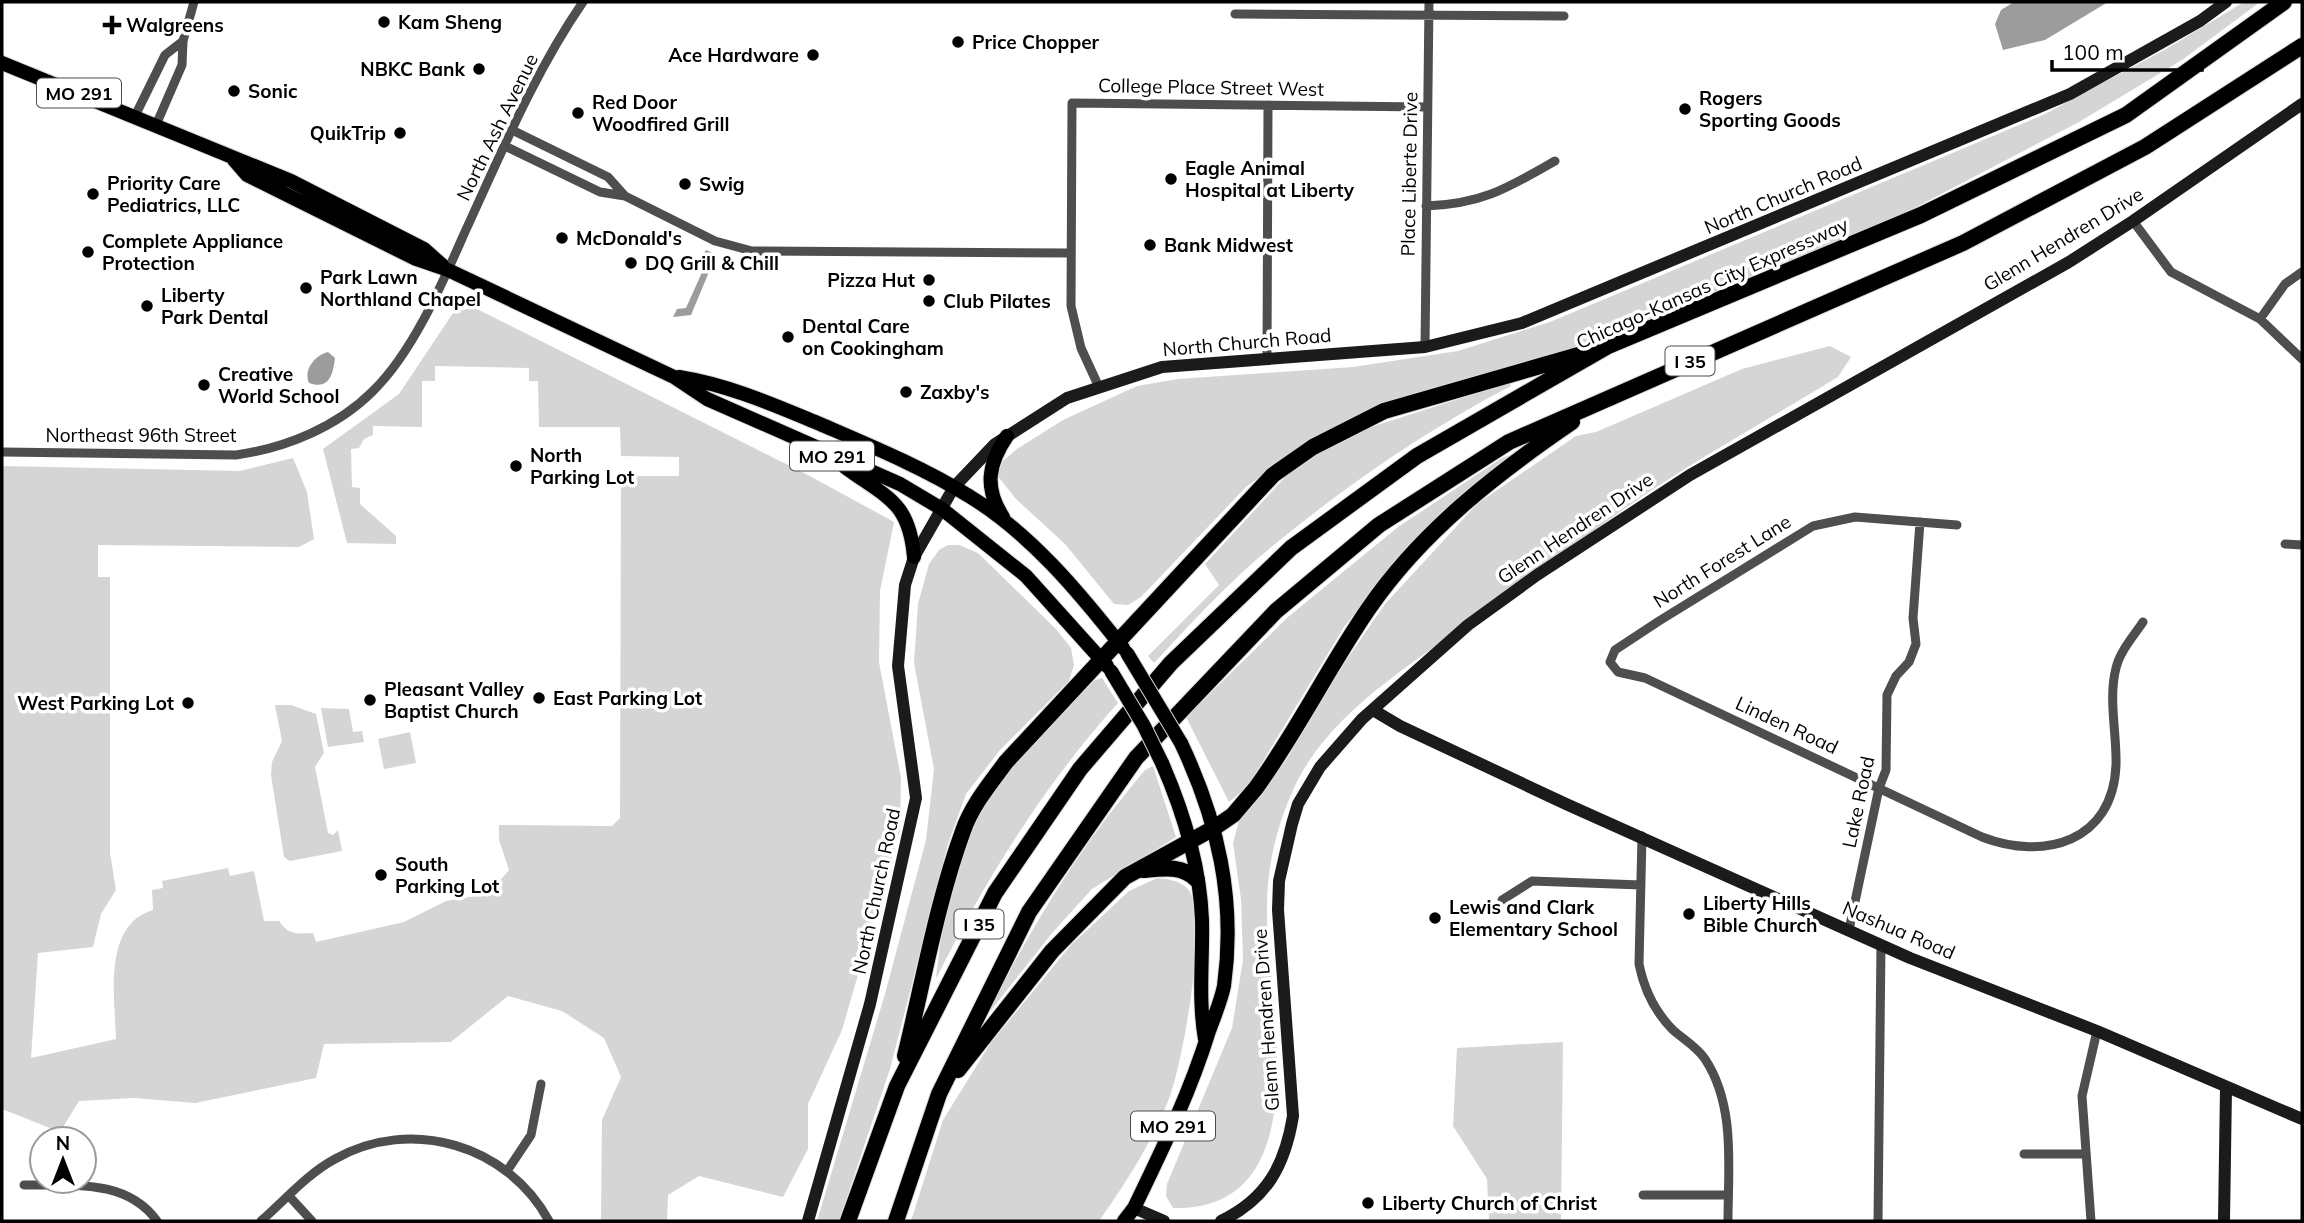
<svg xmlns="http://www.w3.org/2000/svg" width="2304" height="1223" font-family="Mulish,sans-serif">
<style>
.green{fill:#d5d5d5}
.water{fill:#9c9c9c}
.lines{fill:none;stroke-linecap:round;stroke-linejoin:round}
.primary-casing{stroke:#dbdbdb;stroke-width:16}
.highway-casing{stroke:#dbdbdb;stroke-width:18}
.street{stroke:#4e4e4e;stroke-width:9}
.secondary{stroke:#1b1b1b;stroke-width:12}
.primary{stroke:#000;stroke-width:14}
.highway{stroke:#000;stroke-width:16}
.primary-bridge-casing{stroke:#dbdbdb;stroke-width:16;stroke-linecap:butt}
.primary-bridge{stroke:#000;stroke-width:14}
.poi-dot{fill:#000;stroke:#fff;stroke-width:2.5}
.labels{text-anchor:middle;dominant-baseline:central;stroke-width:7;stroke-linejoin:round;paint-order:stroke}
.shield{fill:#fff;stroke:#4c4c4c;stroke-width:2}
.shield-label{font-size:18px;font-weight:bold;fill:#000}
.poi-label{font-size:19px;font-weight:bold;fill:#000;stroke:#fff;text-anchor:start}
.street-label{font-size:19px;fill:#000;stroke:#fff}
</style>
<rect width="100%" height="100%" fill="#fff"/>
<path class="green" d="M2244,2H2260L2182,60L2079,122L1899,216L1582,346L1465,383L1304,445L1246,487L1141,597L1128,605L1114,604L1065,544L1016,499L997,475L1003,461L1017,449L1063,420L1137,386L1178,379L1353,367L1458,351L1550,322L2043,115L2166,49Z
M473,307L808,475L894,522L880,591L879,662L901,778L900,830L842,1030L808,1104V1149L783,1197L699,1176L668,1195L667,1221H601L602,1120L621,1077L604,1038L562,1011L508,996L451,1042L324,1044L316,1078L195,1103L134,1098L79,1101L60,1132L2,1109V466L240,471L293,458L307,492L314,539L299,547L98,545V577H110V853L116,890L101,914L93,947L38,953L31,1058L116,1039C115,998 102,925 153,910L152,890L163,888L162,881L228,868L230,876L254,871L264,921H279C288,935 298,934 313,933L316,942L404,922L446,901L481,895V886L497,884L509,870L499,840V825L612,826L620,818L621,476H679V457L621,456L620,427H539L538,381H529V368L435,366V381H422V427L373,426V435L364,439L359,448L351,449L352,487L360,488V504L396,536V544L347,543L323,449L399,394L453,313Z
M1830,346L1851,357L1838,377C1771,418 1702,456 1637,500C1584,537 1532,577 1480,615C1414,663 1328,712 1293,790C1275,831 1266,871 1267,916C1269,1006 1320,1211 1173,1208L1166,1196L1167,1184L1232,1028L1243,960L1241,899L1233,843L1239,821L1285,762L1345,662L1385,604L1421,565L1477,504L1576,436L1596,432L1742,369Z
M1509,383L1511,386C1430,428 1351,482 1280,540C1234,576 1194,620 1154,663L1148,656L1219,585L1205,564L1288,474L1349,434Z
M1518,452L1395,564L1344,627L1248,786L1229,802L1186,717L1288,617L1398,527L1502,458Z
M948,545H959L978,553L1056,629L1071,648L1074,665L1069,681L1000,750L966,794L948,844L890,1069L839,1221H817L885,994L926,840L934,769L914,663L918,604L929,564L939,550Z
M1102,678L1118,703C1044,785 985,880 936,979C941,930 952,860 976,818C1005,765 1052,721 1095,680Z
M275,705H291L316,714L324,753L315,767L328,833L333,835L338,830L342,851L290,861L284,857L271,775L272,762L282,741Z
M321,708L349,709L353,732L362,731L364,742L328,747Z
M410,732L416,763L384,769L378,739Z
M1153,766L1176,837L1092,889L1053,932L988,1014C1030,927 1082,844 1145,770Z
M1157,878C1167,879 1179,880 1187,888C1211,911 1182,1064 1170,1096C1153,1141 1126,1183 1099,1221H911L943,1120L990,1044L1071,945L1129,891Z
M1563,1042L1561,1221H1489L1487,1179L1453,1126L1457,1048Z"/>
<path class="water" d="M2014,2H2108L2045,40L2003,50L1995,24L2001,10Z
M706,250L711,252L714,260L691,315L673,317L677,309L686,308L703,270L699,260Z
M328,352L335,358C333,375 329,390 309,383C303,370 315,355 328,352Z"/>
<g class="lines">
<g class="primary-casing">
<path id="primary" d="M2,63L291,181L424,249L442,265
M234,160L247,175L416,259L448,270L674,377L707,399L900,484L942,509L1026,576L1107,666
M679,377C729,385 774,405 820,424C871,446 922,467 969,496C1030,533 1079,592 1123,648
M845,467C887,498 909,501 914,557
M1003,517C984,488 988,464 1007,436
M1162,763C1183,811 1200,867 1202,920C1203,960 1198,999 1205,1039
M1124,1221L1134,1208C1162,1150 1190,1093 1209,1031C1214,1017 1221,1001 1224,986C1236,900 1218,821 1181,743"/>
</g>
<g class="highway-casing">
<path id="highway" d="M1143,870C1163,868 1183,865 1197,880
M905,1056C923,983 937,902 963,831C972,805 990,784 1006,762L1273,475L1313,447L1384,411L1582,354
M958,1070L1052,951L1125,877L1214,828L1233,815L1256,788C1298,730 1329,666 1369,608C1421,532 1497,473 1572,422
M848,1221L897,1086L995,893L1080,769L1171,663L1291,548L1417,456L1608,346L1921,215L2126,115L2284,2
M896,1221L939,1094L1029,912L1136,758L1276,611L1379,525L1509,442L1963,243L2145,147L2302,46"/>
</g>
<path class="street" d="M1235,14L1564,16
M135,116L165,55L183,41
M156,125L182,65L183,41L194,2
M512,130L608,177L625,196
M505,146L600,192L625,196L715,241L752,251L1071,253
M1426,206C1482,204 1508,188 1555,161
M2133,221L2171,272L2260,319L2302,359
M2260,319L2285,284L2302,272
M1425,347L1429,2
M1267,358L1268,105
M1098,385L1081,348L1071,306L1072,103L1427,107
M2,452L236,455C286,448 337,427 373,391C413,352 442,284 464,234C500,156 534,73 583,2
M1957,525L1855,517L1813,526L1659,621L1615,650L1610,662L1618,672L1645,678L1982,837C2044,861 2113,842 2116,765C2117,734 2108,699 2116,668C2120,651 2133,637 2143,622
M2285,544L2302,545
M1642,836L1639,964C1644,989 1655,1012 1673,1030C1683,1039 1697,1047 1705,1059C1736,1106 1728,1168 1728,1221
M1502,900L1532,881L1641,885
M1849,930L1879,788L1886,770L1887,695L1896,676L1909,662L1916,644L1913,618L1920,522
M2024,1154H2086
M507,1171L531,1135L541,1084
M24,1185C71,1186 126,1178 157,1221
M1643,1195H1728
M289,1196L312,1221
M261,1221C285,1200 307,1174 335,1159C411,1116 508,1145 549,1221
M1878,1221L1881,944
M2091,1221L2082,1096L2097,1031"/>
<path class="secondary" d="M1373,710L1400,726L1566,804L1910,958L2097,1031L2302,1119
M1134,1208L1164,1221
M808,1221L870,1004L916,798L898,666L905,585L914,557L954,487L995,444L1067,398L1162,367L1425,347L1522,323L2070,94L2200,21L2226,2
M1221,1221C1267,1199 1285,1165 1293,1116L1278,910L1279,881L1292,824L1298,804L1320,767L1362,719L1468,625L1537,575L1690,475L2069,262L2133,221L2302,104
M2224,1221L2226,1088"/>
<use href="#primary" class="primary"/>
<use href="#highway" class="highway"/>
<g class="primary-bridge-casing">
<path id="primary-bridge" d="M1127,653L1181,743
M1111,671L1144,726L1162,763"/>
</g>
<use href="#primary-bridge" class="primary-bridge"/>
</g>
<g class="poi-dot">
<circle cx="384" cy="22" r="7"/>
<path d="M108.5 14.5h7v7h7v7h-7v7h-7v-7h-7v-7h7z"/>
<circle cx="958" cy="42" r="7"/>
<circle cx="813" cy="55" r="7"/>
<circle cx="479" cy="69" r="7"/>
<circle cx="234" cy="91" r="7"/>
<circle cx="1685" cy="109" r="7"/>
<circle cx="578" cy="113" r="7"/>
<circle cx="400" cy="133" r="7"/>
<circle cx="1171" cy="179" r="7"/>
<circle cx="685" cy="184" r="7"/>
<circle cx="93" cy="194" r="7"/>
<circle cx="562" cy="238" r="7"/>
<circle cx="1150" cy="245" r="7"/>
<circle cx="88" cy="252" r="7"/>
<circle cx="631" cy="263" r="7"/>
<circle cx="929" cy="280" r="7"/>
<circle cx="306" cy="288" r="7"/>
<circle cx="929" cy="301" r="7"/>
<circle cx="147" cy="306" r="7"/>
<circle cx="788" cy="337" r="7"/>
<circle cx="204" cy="385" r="7"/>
<circle cx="906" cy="392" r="7"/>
<circle cx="516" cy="466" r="7"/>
<circle cx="539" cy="698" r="7"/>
<circle cx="370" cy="700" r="7"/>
<circle cx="188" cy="703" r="7"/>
<circle cx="381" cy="875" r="7"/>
<circle cx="1689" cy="914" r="7"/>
<circle cx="1435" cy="918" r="7"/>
<circle cx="1368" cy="1203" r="7"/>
</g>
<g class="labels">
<g class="shield">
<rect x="37" y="78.5" width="84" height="29" rx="5"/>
<rect x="1665.5" y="346.5" width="49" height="29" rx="5"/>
<rect x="790" y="441.5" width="84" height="29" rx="5"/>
<rect x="954.5" y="909.5" width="49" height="29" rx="5"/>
<rect x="1131" y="1111.5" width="84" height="29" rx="5"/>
</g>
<g class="shield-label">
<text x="79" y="93">MO 291</text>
<text x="1690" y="361">I 35</text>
<text x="832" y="456">MO 291</text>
<text x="979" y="924">I 35</text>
<text x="1173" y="1126">MO 291</text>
</g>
<g class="poi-label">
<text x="398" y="22">Kam Sheng</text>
<text x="126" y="25">Walgreens</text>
<text x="972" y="42">Price Chopper</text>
<text x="799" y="55" text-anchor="end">Ace Hardware</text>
<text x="465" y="69" text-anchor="end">NBKC Bank</text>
<text x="248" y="91">Sonic</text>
<text x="1699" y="98">Rogers<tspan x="1699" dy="22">Sporting Goods</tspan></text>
<text x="592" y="102">Red Door<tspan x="592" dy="22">Woodfired Grill</tspan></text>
<text x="386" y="133" text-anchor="end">QuikTrip</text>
<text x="1185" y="168">Eagle Animal<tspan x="1185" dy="22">Hospital at Liberty</tspan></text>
<text x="107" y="183">Priority Care<tspan x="107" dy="22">Pediatrics, LLC</tspan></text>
<text x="699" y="184">Swig</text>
<text x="576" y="238">McDonald's</text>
<text x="102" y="241">Complete Appliance<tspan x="102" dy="22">Protection</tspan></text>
<text x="1164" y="245">Bank Midwest</text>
<text x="645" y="263">DQ Grill &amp; Chill</text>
<text x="320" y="277">Park Lawn<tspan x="320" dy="22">Northland Chapel</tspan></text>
<text x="915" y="280" text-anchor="end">Pizza Hut</text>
<text x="161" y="295">Liberty<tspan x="161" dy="22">Park Dental</tspan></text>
<text x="943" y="301">Club Pilates</text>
<text x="802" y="326">Dental Care<tspan x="802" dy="22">on Cookingham</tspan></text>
<text x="218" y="374">Creative<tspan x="218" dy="22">World School</tspan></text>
<text x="920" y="392">Zaxby's</text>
<text x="530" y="455">North<tspan x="530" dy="22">Parking Lot</tspan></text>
<text x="384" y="689">Pleasant Valley<tspan x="384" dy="22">Baptist Church</tspan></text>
<text x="553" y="698">East Parking Lot</text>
<text x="174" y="703" text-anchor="end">West Parking Lot</text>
<text x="395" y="864">South<tspan x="395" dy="22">Parking Lot</tspan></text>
<text x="1703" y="903">Liberty Hills<tspan x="1703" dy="22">Bible Church</tspan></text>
<text x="1449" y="907">Lewis and Clark<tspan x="1449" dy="22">Elementary School</tspan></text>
<text x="1382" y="1203">Liberty Church of Christ</text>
</g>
<g class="street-label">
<text transform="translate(1211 87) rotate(1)">College Place Street West</text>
<text transform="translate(497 127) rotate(-64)">North Ash Avenue</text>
<text transform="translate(1409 174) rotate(-89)">Place Liberte Drive</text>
<text transform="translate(1783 195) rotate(-23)">North Church Road</text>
<text transform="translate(2063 239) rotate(-31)">Glenn Hendren Drive</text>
<text transform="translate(1712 283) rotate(-24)">Chicago-Kansas City Expressway</text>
<text transform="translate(1247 342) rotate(-5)">North Church Road</text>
<text x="141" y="435">Northeast 96th Street</text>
<text transform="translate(1575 528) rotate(-34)">Glenn Hendren Drive</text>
<text transform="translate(1722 561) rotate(-32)">North Forest Lane</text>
<text transform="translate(1787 725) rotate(25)">Linden Road</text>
<text transform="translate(1858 802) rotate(-78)">Lake Road</text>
<text transform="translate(876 891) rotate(-78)">North Church Road</text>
<text transform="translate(1899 930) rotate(23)">Nashua Road</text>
<text transform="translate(1266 1020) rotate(-94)">Glenn Hendren Drive</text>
</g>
</g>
<rect width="2304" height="1223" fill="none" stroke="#000000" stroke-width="7"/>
<g transform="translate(63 1160)"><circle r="33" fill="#ffffff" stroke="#999999" stroke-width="2"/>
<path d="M0-5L12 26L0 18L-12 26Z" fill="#000000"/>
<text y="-10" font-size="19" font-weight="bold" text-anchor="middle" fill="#000000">N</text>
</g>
<path d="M2052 60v10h150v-10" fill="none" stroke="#000000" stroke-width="3.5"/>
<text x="2062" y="60" font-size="21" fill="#000000" stroke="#ffffff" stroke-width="5" paint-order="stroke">100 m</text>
</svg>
